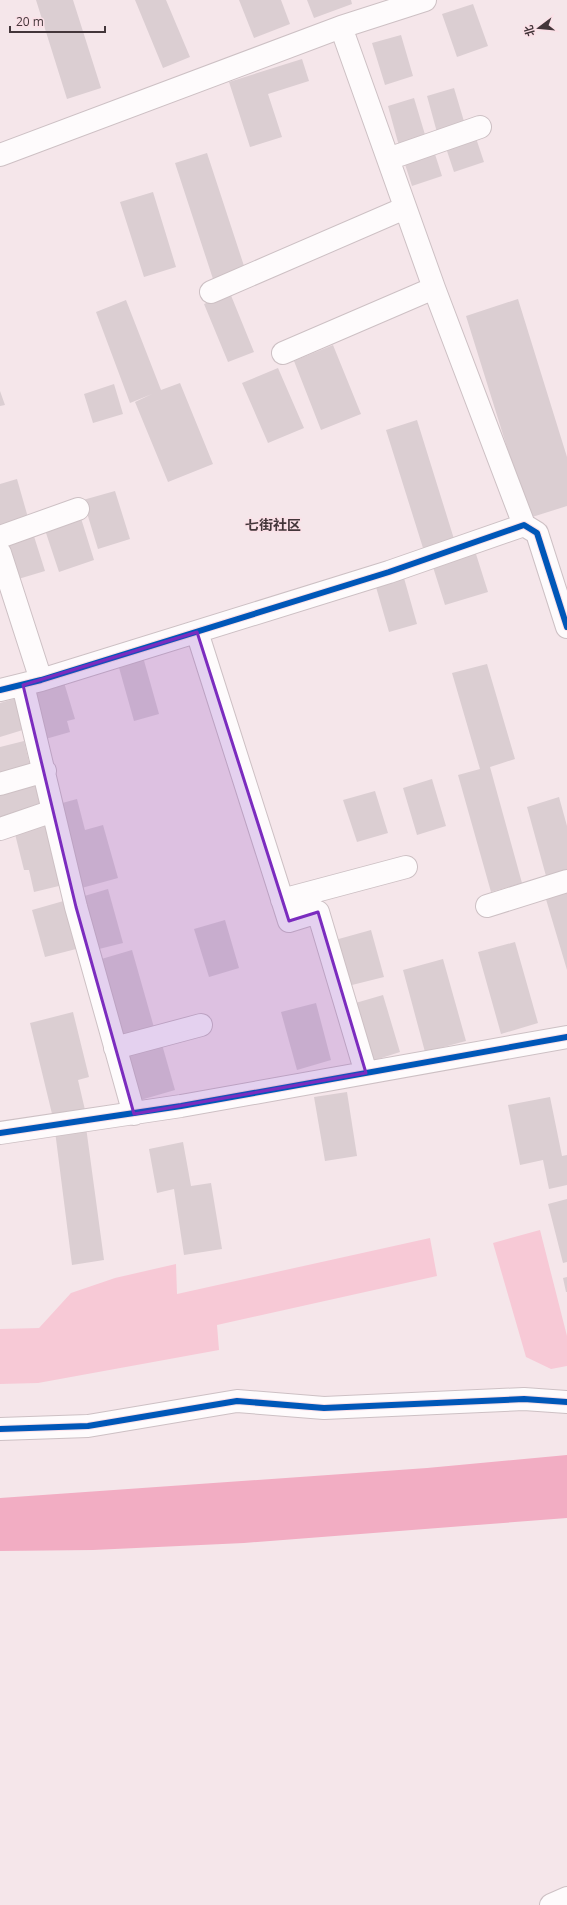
<svg xmlns="http://www.w3.org/2000/svg" width="567" height="1905" font-family="'Open Sans','Noto Sans SC',sans-serif">
<style>
.green{fill:#f7c9d6}
.water{fill:#f2adc3}
.building{fill:#dbced2}
.lines{fill:none;stroke-linecap:round;stroke-linejoin:round}
.minor-casing{stroke:#cdc0c4;stroke-width:24}
.minor{stroke:#fefbfc;stroke-width:22}
.cycleway-casing{stroke:#fbe0e7;stroke-width:8}
.cycleway{stroke:#0057b8;stroke-width:6}
.marked{fill:#7b2cbf;fill-opacity:0.2;stroke:#7b2cbf;stroke-width:3;stroke-linejoin:round}
.labels{text-anchor:middle;dominant-baseline:central;stroke-width:3;stroke-linejoin:round;paint-order:stroke}
.quarter-label{font-size:14px;font-weight:bold;fill:#43363a;stroke:#fbe0e7}
</style>
<rect width="100%" height="100%" fill="#f5e6ea"/>
<path class="green" d="M540,1230L567,1336V1366L551,1369L526,1357L493,1243Z
M430,1238L437,1276L217,1325L219,1350L38,1383L0,1384V1329L39,1328L71,1293L115,1278L176,1264L177,1294Z"/>
<path class="water" d="M567,1455V1518L244,1543L93,1550L0,1551V1498L427,1468Z"/>
<path class="building" d="M36,0H73L101,88L67,99Z
M135,0H166L190,57L163,68Z
M239,0H281L290,24L254,38Z
M307,0H351L352,4L314,18Z
M473,4L488,46L457,57L442,14Z
M401,35L413,76L385,85L372,43Z
M302,59L309,81L268,94L282,137L250,147L229,82Z
M454,88L466,128L438,136L427,96Z
M414,98L426,138L399,146L388,106Z
M475,135L484,162L454,172L445,145Z
M433,148L442,176L412,186L403,158Z
M207,153L245,269L213,279L175,163Z
M153,192L176,267L144,277L120,202Z
M230,293L254,352L228,362L204,304Z
M518,299L567,457V506L529,518L466,316Z
M126,300L161,390L180,383L213,464L168,482L135,402L152,394L130,403L96,312Z
M333,345L361,414L321,430L294,361Z
M278,368L304,428L268,443L242,383Z
M114,384L123,414L93,423L84,394Z
M0,391L5,405L0,406Z
M417,420L454,539L423,548L386,430Z
M17,479L29,521L0,529V484Z
M115,491L130,539L98,549L83,500Z
M80,515L94,560L59,572L44,527Z
M32,530L45,571L15,580L3,539Z
M476,554L488,592L445,605L433,567Z
M404,578L417,624L389,632L376,587Z
M143,657L159,714L134,721L118,664Z
M487,664L515,759L490,767L522,883L491,892L458,775L480,769L452,673Z
M63,679L75,719L67,721L70,732L42,740L28,690Z
M17,698L26,729L0,737V703Z
M24,741L31,770L0,778V747Z
M432,779L446,826L417,835L403,788Z
M34,780L41,810L0,820V789Z
M375,791L388,833L357,842L343,800Z
M559,797L567,826V870L546,876L527,807Z
M77,799L85,830L103,825L118,878L78,889L55,805Z
M46,818L63,885L34,892L29,870H24L13,826Z
M108,889L123,943L95,950L81,897Z
M567,890V970L545,896Z
M67,900L80,948L45,957L32,910Z
M225,920L239,968L209,977L194,929Z
M371,930L384,977L348,986L335,940Z
M515,942L538,1023L501,1034L478,952Z
M132,950L155,1031L121,1041L98,960Z
M443,959L466,1041L425,1052L403,970Z
M383,995L400,1052L369,1062L352,1004Z
M316,1003L331,1060L297,1070L281,1012Z
M73,1012L89,1077L78,1080L85,1110L53,1118L30,1023Z
M161,1041L175,1090L137,1101L123,1051Z
M347,1092L357,1156L325,1161L314,1097Z
M550,1097L562,1156L567,1155V1185L549,1189L543,1160L520,1165L508,1105Z
M86,1127L104,1260L72,1265L55,1131Z
M183,1142L191,1186L211,1183L222,1249L184,1255L174,1189L157,1193L149,1149Z
M567,1199V1262L563,1263L548,1204Z
M567,1277V1292H566L563,1278Z"/>
<g class="lines">
<g class="minor-casing">
<path id="minor" d="M341,27L434,288L524,525
M0,155L341,27L425,0
M388,159L480,127
M211,292L405,208
M283,353L434,288
M0,537L78,509
M0,553L41,680
M197,632L289,921L318,912L366,1073
M23,685L76,907L134,1114
M0,690L41,680L389,572L524,525L537,533L567,627
M0,784L45,771
M0,829L53,811
M282,900L406,867
M487,906L567,881
M115,1048L201,1025
M0,1133L181,1106L567,1037
M0,1429L88,1426L237,1401L324,1408L524,1399L567,1402
M551,1905L567,1898"/>
</g>
<use href="#minor" class="minor"/>
<g class="cycleway-casing">
<path id="cycleway" d="M0,690L41,680L389,572L524,525L537,533L567,627
M0,1133L181,1106L567,1037
M0,1429L88,1426L237,1401L324,1408L524,1399L567,1402"/>
</g>
<use href="#cycleway" class="cycleway"/>
</g>
<path class="marked" d="M197,632L289,921L318,912L366,1073L134,1114L76,907L23,685Z"/>
<g class="labels">
<g class="quarter-label">
<text x="273" y="524">七街社区</text>
</g>
</g>
<g transform="translate(539 28) rotate(254)" stroke="#fbe0e7" stroke-width="3" paint-order="stroke">
<path d="M0-3L7 15L0 10L-7 15Z" fill="#43363a"/>
<text y="-6" font-size="11" font-weight="bold" text-anchor="middle" fill="#43363a">北</text>
</g>
<path d="M10 26v6h95v-6" fill="none" stroke="#43363a" stroke-width="2"/>
<text x="16" y="26" font-size="12" fill="#43363a" stroke="#fbe0e7" stroke-width="3" paint-order="stroke">20 m</text>
</svg>
